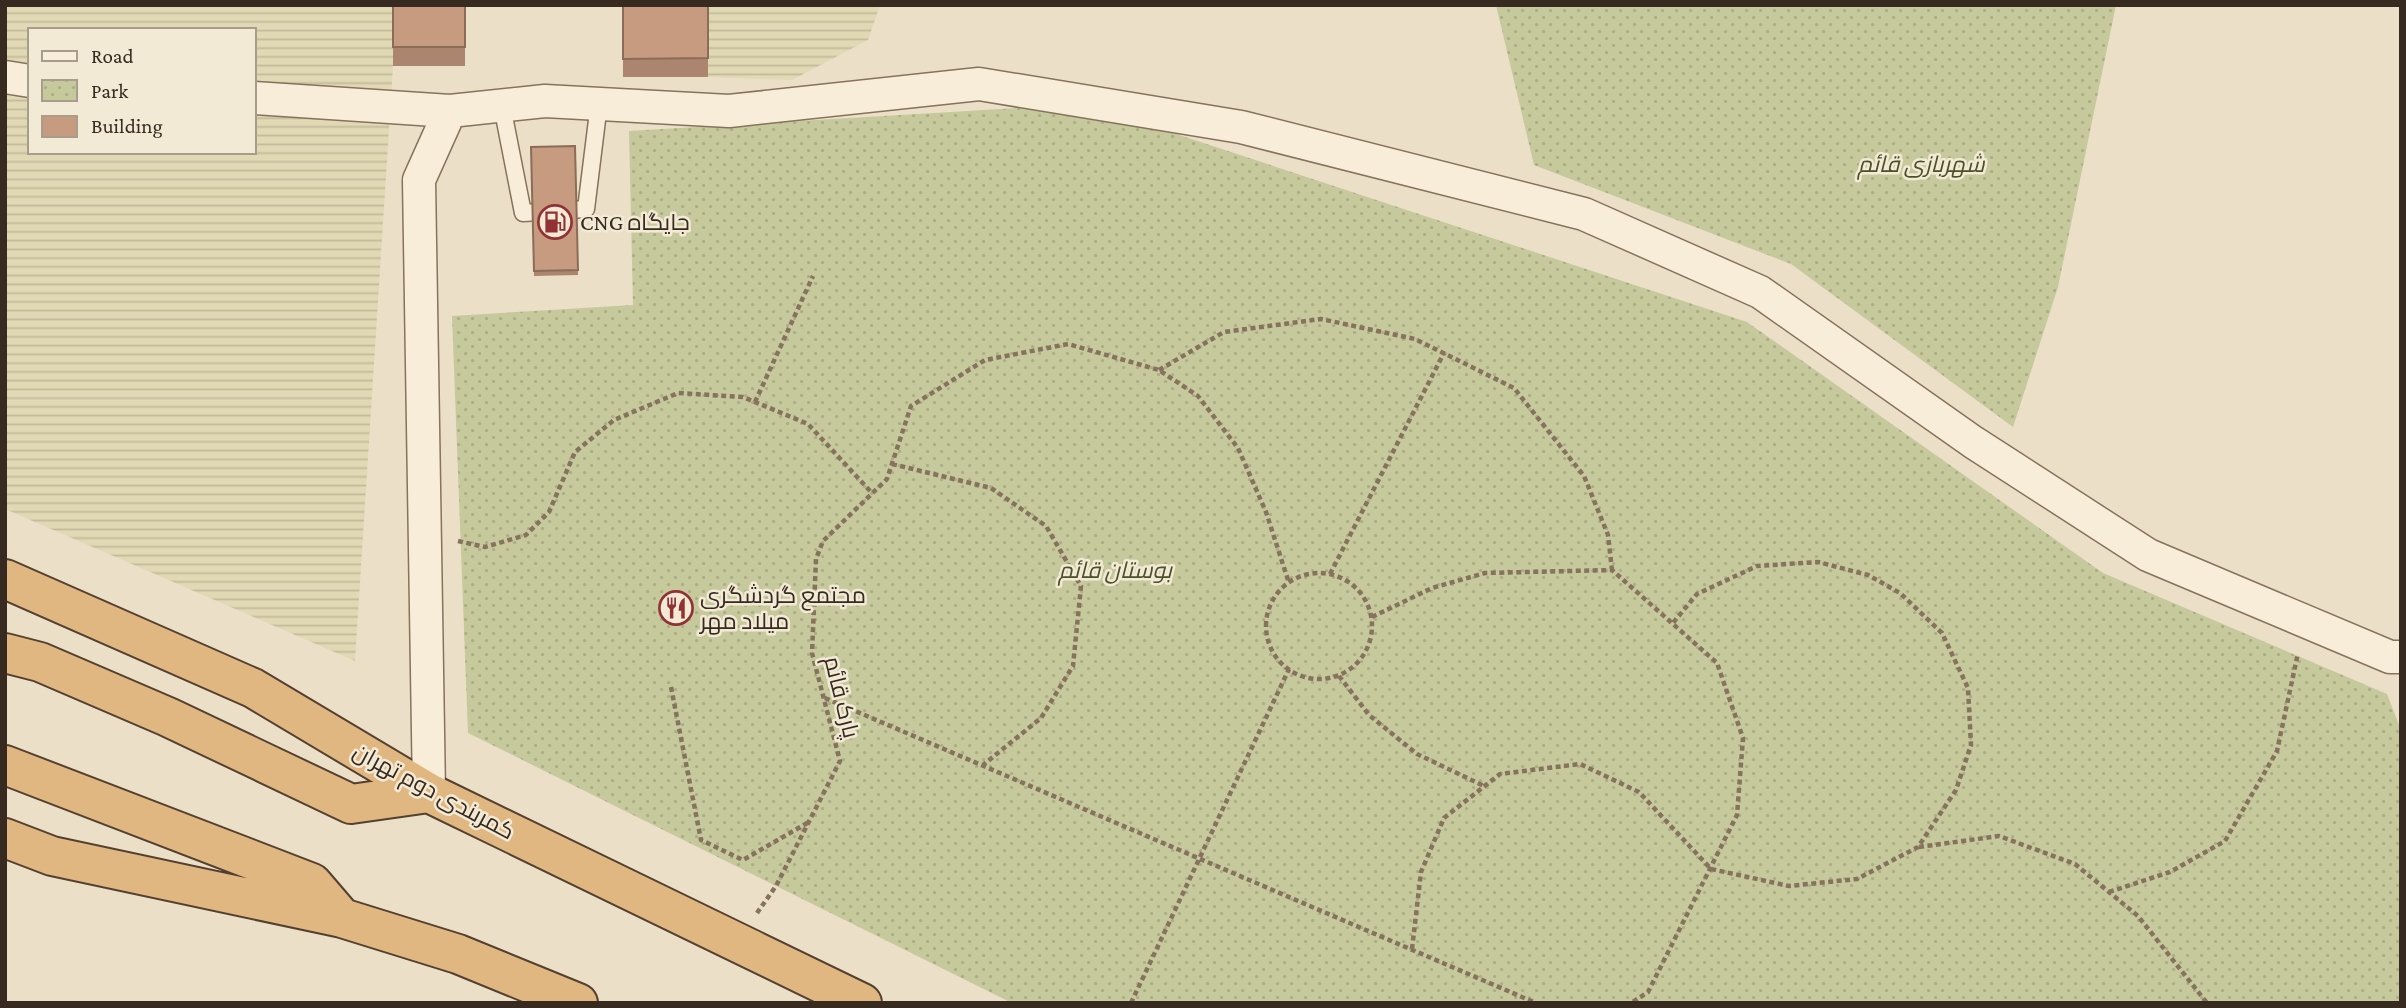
<svg xmlns="http://www.w3.org/2000/svg" width="2406" height="1008" font-family="'Crimson Pro',Cairo,serif">
<style>
.farmland{fill:url(#farmland-rules);fill-rule:evenodd}
.park{fill:url(#park-dots)}
.lines{fill:none;stroke-linecap:round;stroke-linejoin:round}
.service-casing{stroke:#86725d;stroke-width:19}
.minor-casing{stroke:#86725d;stroke-width:35}
.trunk-casing{stroke:#544031;stroke-width:42}
.path{stroke:#86725d;stroke-width:4.5;stroke-dasharray:5 3.5;stroke-linecap:butt}
.service{stroke:#f7edd9;stroke-width:16}
.minor{stroke:#f7edd9;stroke-width:32}
.trunk{stroke:#e0b780;stroke-width:38}
.wall{fill:#ab856d}
.building{fill:#c79b7f;stroke:#8b6c59;stroke-width:2}
.labels{text-anchor:middle;dominant-baseline:central;stroke-width:5;stroke-linejoin:round;paint-order:stroke}
.park-label{font-size:23px;font-style:italic;fill:#495228;stroke:#f3ead6}
.poi-label{font-size:23px;fill:#372a20;stroke:#f3ead6;text-anchor:start}
.street-label{font-size:23px;fill:#372a20;stroke:#f3ead6}
</style>
<defs>
<pattern id="farmland-rules" width="6" height="5" patternUnits="userSpaceOnUse" patternTransform="scale(1.75)"><rect width="6" height="5" fill="#e1d8b4"/><path d="M0 2.5h6" fill="none" stroke="#c2ba9a"/></pattern>
<pattern id="park-dots" width="8" height="8" patternUnits="userSpaceOnUse" patternTransform="scale(1.75)"><rect width="8" height="8" fill="#c5c99b"/><path d="M2 2h.1M6 6h.1" fill="none" stroke="#aaad85" stroke-width="1.8" stroke-linecap="round"/></pattern>
</defs>
<rect width="100%" height="100%" fill="#ebdfc7"/>
<path class="farmland" d="M5,5H393V66L355,661L5,509ZM30,30H254V152H30Z
M708,5H880L868,40L792,80L708,77Z"/>
<path class="park" d="M1496,5H2116L2058,287L2013,427L1791,264L1534,165Z
M1085,104L1747,322L2103,573L2387,694L2401,730V1003H1012L468,733L452,316L633,305L629,131Z"/>
<g class="lines">
<g class="service-casing">
<path id="service" d="M502,106L523,213L586,209L599,104"/>
</g>
<g class="minor-casing">
<path id="minor" d="M5,77L30,81
M254,98L450,111
M429,793L419,180L450,111L545,101L729,111L979,84L1241,127L1584,214L1760,292L1973,442L2148,555L2390,657H2401"/>
</g>
<g class="trunk-casing">
<path id="trunk" d="M5,579L253,688L429,793L862,1003
M5,653L40,662L168,717L351,804L429,793
M5,765L312,883L342,918
M5,838L52,856L342,918L458,954L578,1003"/>
</g>
<path class="path" d="M1159,370L1224,332L1321,319L1415,339L1514,388L1584,476L1608,535L1612,570
M755,402L813,276
M892,464L991,488L1046,526L1081,586L1073,666L1041,718L983,765
M458,541L485,547L526,535L549,512L575,452L614,420L678,393L743,397L808,424L872,493
M1266 626a53 53 0 1 1 106 0a53 53 0 1 1-106 0Z
M1330,574L1444,353
M1372,617L1432,588L1485,573L1612,570L1717,663L1743,738L1737,815L1648,992L1631,1003
M1339,676L1369,715L1417,754L1484,786
M671,687L701,840L743,860L809,822
M825,698L1536,1003
M1919,847L1999,836L2075,864L2138,916L2207,1003
M2109,892L2170,872L2225,841L2277,751L2298,653
M757,913L776,886L840,761L812,653L816,559L823,541L887,479L911,406L985,360L1068,344L1159,370L1198,396L1238,448L1266,512L1289,583
M1412,949L1421,872L1444,818L1500,774L1580,764L1639,792L1711,869L1789,886L1857,879L1918,847L1956,790L1971,745L1968,688L1942,633L1900,593L1868,575L1818,562L1757,566L1697,594L1672,624
M1131,1003L1289,669"/>
<use href="#service" class="service"/>
<use href="#minor" class="minor"/>
<use href="#trunk" class="trunk"/>
</g>
<path class="wall" d="M393,5H465V66H393Z
M623,5H708V77H623Z
M575,146L578,275L534,276L531,147Z"/>
<path class="building" d="M393,5H465V47H393Z
M623,5H708V58L623,59Z
M575,146L578,270L534,271L531,147Z"/>
<defs>
<g id="fuel-ring" transform="scale(1.75)"><circle r="9.5" fill="#f3ead6" stroke="#913135" stroke-width="1.5"/><path d="M-5.5-6h7V0h2V4h1.3V-2.5L3-4.5l.8-.8L6-3V5H2.5V1h-1V6h-7ZM-4.2-4.7v3.2H.2V-4.7Z" fill="#913135"/></g>
<g id="restaurant-ring" transform="scale(1.75)"><circle r="9.5" fill="#f3ead6" stroke="#913135" stroke-width="1.5"/><path d="M-5-6h1v4h1v-4h1v4h1v-4h1v5L-1.5 .5V6h-2V.5L-5-1ZM5-6V6H3V1.5H1.5Q1.5-4 5-6Z" fill="#913135"/></g>
</defs>
<g fill-rule="evenodd">
<use href="#fuel-ring" x="555" y="222"/>
<use href="#restaurant-ring" x="676" y="608"/>
</g>
<g class="labels">
<g class="park-label">
<text x="1921" y="164">شهربازی قائم</text>
<text x="1115" y="570">بوستان قائم</text>
</g>
<g class="poi-label">
<text x="580" y="222">CNG جایگاه</text>
<text x="700" y="595">مجتمع گردشگری<tspan x="700" dy="26">میلاد مهر</tspan></text>
</g>
<g class="street-label">
<text transform="translate(842 697) rotate(76)">پارک قائم</text>
<text transform="translate(434 791) rotate(28)">کمربندی دوم تهران</text>
</g>
</g>
<rect width="2406" height="1008" fill="none" stroke="#372a20" stroke-width="14"/>
<rect x="28" y="28" width="228" height="126" fill="#f3ead6" stroke="#a89d8d" stroke-width="2"/>
<rect x="42" y="51" width="35" height="10" fill="#f7edd9" stroke="#a89d8d" stroke-width="2"/>
<text x="91" y="63" font-size="21" fill="#372a20">Road</text>
<rect x="42" y="80" width="35" height="21" fill="url(#park-dots)" stroke="#a89d8d" stroke-width="2"/>
<text x="91" y="98" font-size="21" fill="#372a20">Park</text>
<rect x="42" y="116" width="35" height="21" fill="#c79b7f" stroke="#a89d8d" stroke-width="2"/>
<text x="91" y="133" font-size="21" fill="#372a20">Building</text>
</svg>
